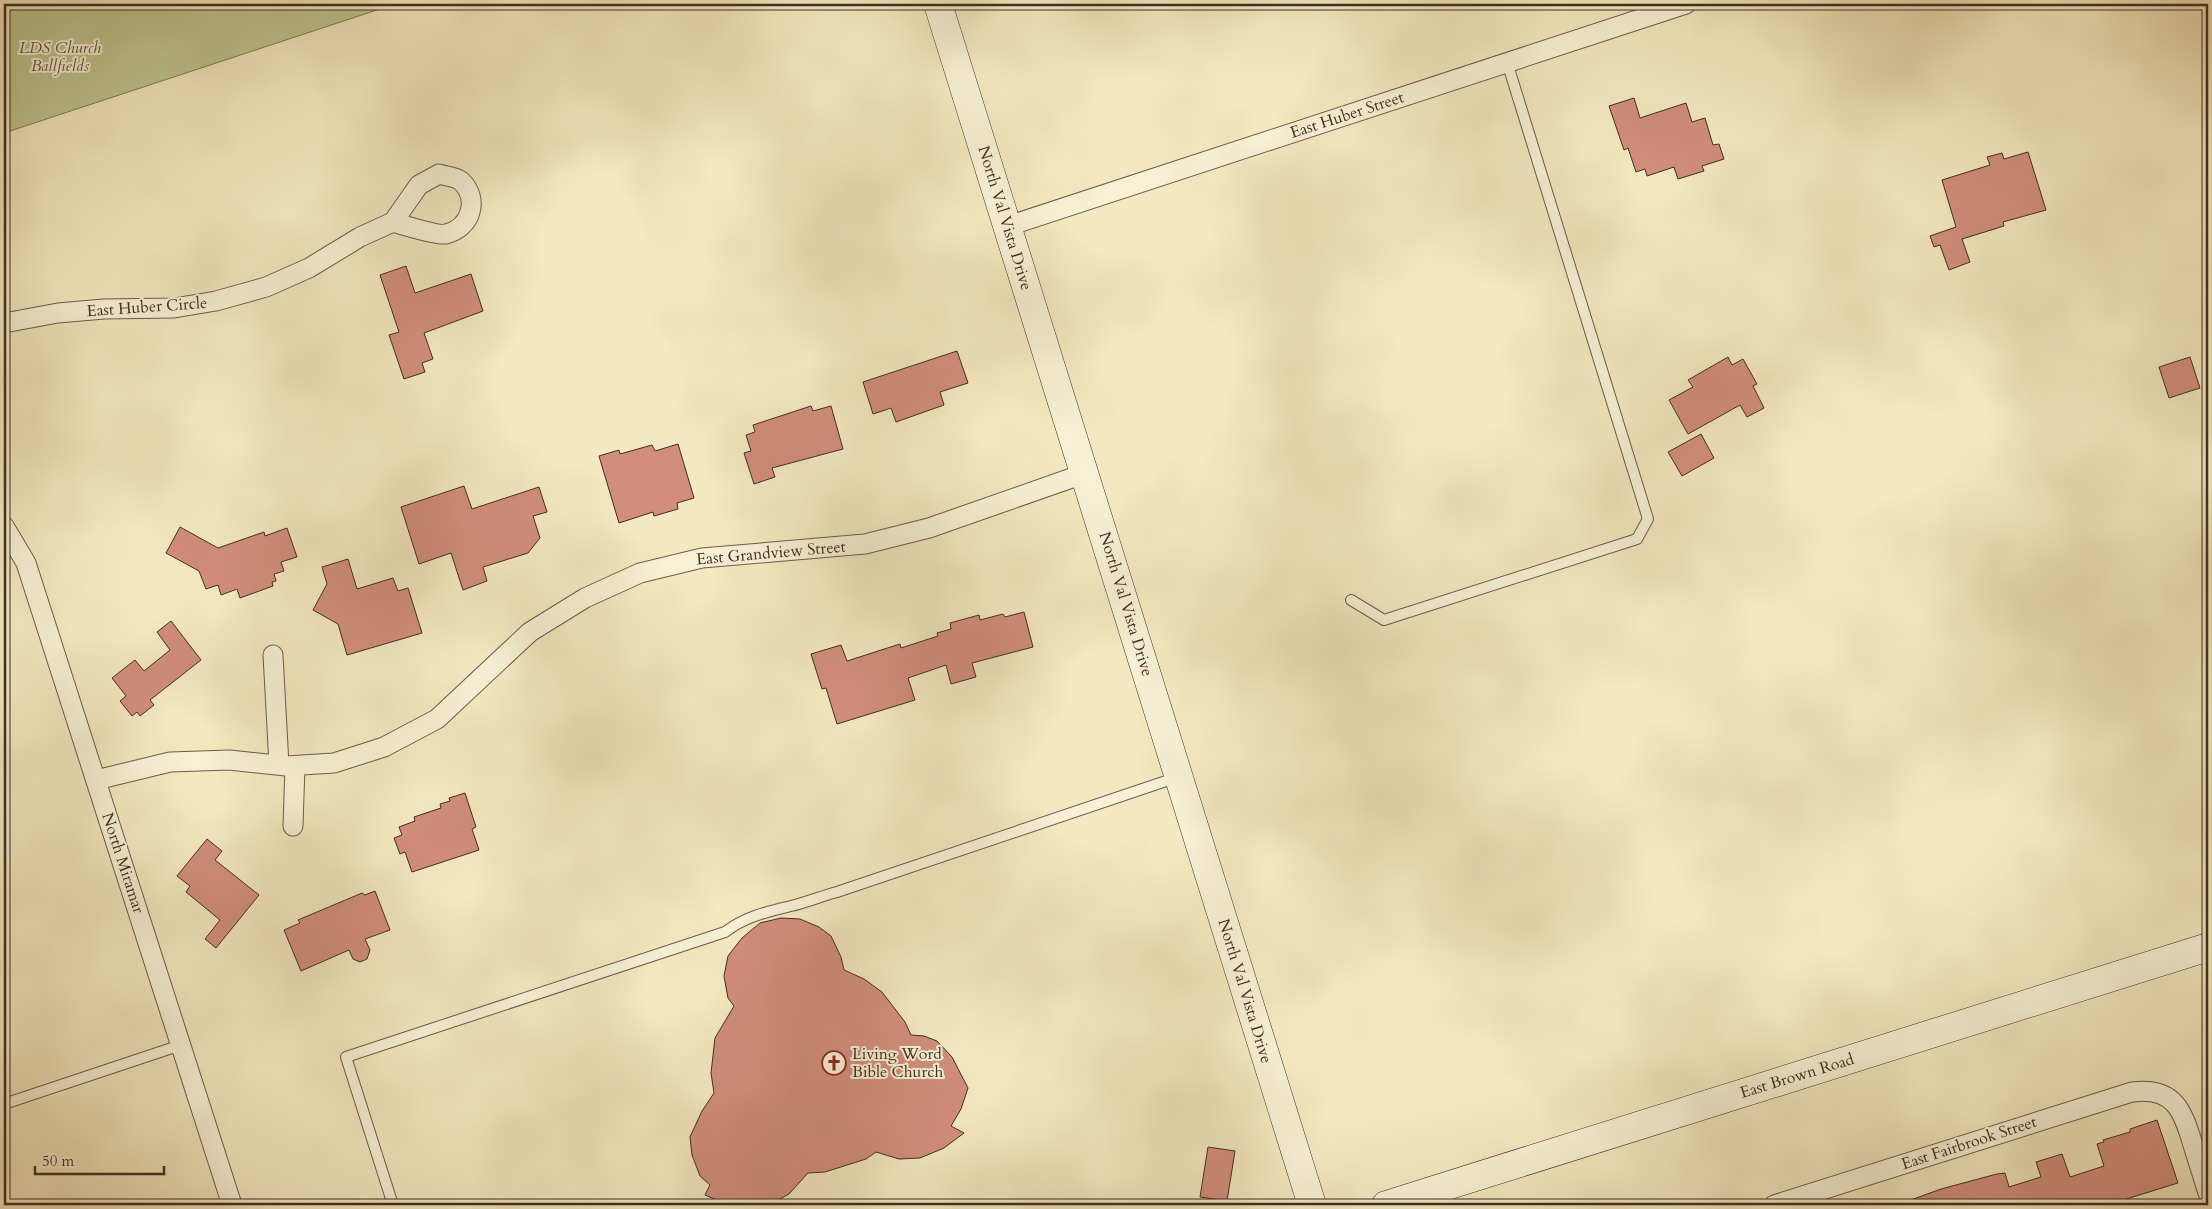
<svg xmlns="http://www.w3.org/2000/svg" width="2212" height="1209" font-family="Cardo,serif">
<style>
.green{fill:#bec590;stroke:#7e7a5a}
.building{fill:#d18e7b;stroke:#3f2e24}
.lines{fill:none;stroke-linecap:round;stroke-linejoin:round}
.service-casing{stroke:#6c5c4b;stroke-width:12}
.minor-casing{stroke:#6c5c4b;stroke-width:21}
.secondary-casing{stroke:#3f2e24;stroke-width:29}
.service{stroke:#f7f0d5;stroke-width:10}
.minor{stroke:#f7f0d5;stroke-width:19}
.secondary{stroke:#f7f0d5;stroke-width:28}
.labels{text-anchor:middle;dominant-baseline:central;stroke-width:4;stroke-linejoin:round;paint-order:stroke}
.park-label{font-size:16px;font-style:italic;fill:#5f543f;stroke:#f7f0d5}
.street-label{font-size:16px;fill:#3f2e24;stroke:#f7f0d5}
.poi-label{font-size:16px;fill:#3f2e24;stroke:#f7f0d5;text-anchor:start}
</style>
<rect width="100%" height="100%" fill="#f3e8bf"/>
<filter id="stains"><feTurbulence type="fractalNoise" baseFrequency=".004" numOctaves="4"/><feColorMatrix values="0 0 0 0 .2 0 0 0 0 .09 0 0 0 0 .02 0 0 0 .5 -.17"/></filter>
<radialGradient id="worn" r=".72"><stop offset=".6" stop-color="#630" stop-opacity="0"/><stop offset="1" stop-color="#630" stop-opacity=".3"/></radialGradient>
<path class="green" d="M4,4H395L4,133Z"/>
<path class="building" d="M1634,98L1640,118L1686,103L1692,122L1705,118L1713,145L1719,144L1724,159L1702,166L1704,171L1678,179L1674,167L1647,176L1645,169L1636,172L1628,148L1624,150L1609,106Z
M2028,152L2046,210L2003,222L2004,226L1962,239L1970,262L1949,270L1940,245L1934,247L1930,236L1956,227L1942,180L1990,165L1987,157L2002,153L2004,159Z
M406,266L415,293L471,274L483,311L424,333L433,359L422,363L425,372L404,379L389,335L399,332L380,275Z
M957,351L968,383L940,392L944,405L896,422L891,408L873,414L863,382Z
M1728,357L1732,365L1743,359L1757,384L1753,386L1764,408L1747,417L1740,405L1688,434L1669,400L1693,387L1688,380Z
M2190,357L2200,388L2169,398L2159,367Z
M811,406L813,411L831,406L843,449L772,468L775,477L754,484L744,453L751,451L746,435L755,432L753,425Z
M1701,434L1714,458L1682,476L1668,452Z
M678,444L694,498L677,503L678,509L654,516L653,512L619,523L599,456L619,450L620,454L652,445L655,451Z
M464,486L472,509L539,487L547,512L533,516L540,538L528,553L483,567L487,581L463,590L451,553L419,564L401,507Z
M180,527L218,548L264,532L265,536L287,528L297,557L281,562L284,571L274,574L276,581L272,582L273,586L240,598L237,589L221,595L218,585L206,589L199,571L166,553Z
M348,559L357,589L393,578L398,591L408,588L422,633L347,655L338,624L313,610L327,584L322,567Z
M1024,612L1033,647L972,663L976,677L951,684L946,665L908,678L915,700L837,724L826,688L822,689L811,654L841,645L847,661L900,644L901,648L938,636L937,633L951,629L950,623L979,615L980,620L1003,614L1005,617Z
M171,621L201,660L150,700L154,705L140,716L137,712L132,716L120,701L126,696L112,678L135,660L144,671L170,650L157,632Z
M465,793L476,827L472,829L479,850L412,872L405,852L400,854L394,838L402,835L399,827L415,821L414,817L441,808L440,804L450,801L449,798Z
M207,839L222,851L215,860L259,895L216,948L205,939L220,920L186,892L190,886L177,876Z
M375,891L390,930L365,939L370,950L367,959L360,962L353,959L349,950L301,971L284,930L300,923L298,920L362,893L365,895Z
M781,918L800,919L819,927L831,936L841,957L844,970L864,979L882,992L905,1022L911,1035L924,1036L937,1041L952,1057L968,1088L961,1109L951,1126L964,1133L944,1148L920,1158L899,1159L876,1152L866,1159L825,1172L808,1173L789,1194L769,1205H728L705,1195L710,1185L700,1176L692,1155L690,1137L702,1111L714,1093L711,1073L715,1038L734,1006L728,998L724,976L728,956L742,938L760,923Z
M2157,1120L2178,1183L2107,1205H1905V1202L1941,1189L1997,1174L2005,1173L2009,1187L2041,1177L2036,1162L2062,1154L2070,1177L2104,1166L2097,1144L2104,1142L2103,1140L2130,1132V1129Z
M1208,1147L1235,1151L1227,1201L1200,1197Z"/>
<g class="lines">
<g class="service-casing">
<path id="service" d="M1351,600L1384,620L1637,539L1648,519L1507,62
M4,1104L181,1045
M393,1205L346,1057L725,932C746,916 767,912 791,906C807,902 822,896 837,892L1178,777"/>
</g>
<g class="minor-casing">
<path id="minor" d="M1008,226L1686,4
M4,323L58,313L104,309L174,308L216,301L266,287L309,268L360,237L393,222L419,185L439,174C445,176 456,177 461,181C480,199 471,228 446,234C438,236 403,225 393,222
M4,526L26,563L232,1205
M273,655L279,765
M96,780L170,762L229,760L286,766L334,763L384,747L437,719L530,632L585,598L640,573L702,558L865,544L929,528L1086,473
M293,826L295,766
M1774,1205L2132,1092C2174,1086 2183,1111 2193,1145C2198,1161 2203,1177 2208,1193"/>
</g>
<g class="secondary-casing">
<path id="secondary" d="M938,4L1312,1205
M1386,1205L2208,947"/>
</g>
<use href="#service" class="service"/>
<use href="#minor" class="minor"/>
<use href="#secondary" class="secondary"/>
</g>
<defs>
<g id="church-ring" transform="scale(1.25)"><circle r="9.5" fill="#f7f0d5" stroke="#8f2418" stroke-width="1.5"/><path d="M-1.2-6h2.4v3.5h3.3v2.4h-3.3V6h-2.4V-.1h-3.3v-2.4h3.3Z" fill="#8f2418"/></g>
</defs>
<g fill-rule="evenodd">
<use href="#church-ring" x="834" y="1063"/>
</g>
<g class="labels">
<g class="park-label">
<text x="60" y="48">LDS Church<tspan x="60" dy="18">Ballfields</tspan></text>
</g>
<g class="street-label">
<text transform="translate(1347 115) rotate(-18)">East Huber Street</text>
<text transform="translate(1005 218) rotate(73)">North Val Vista Drive</text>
<text transform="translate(147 307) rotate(-4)">East Huber Circle</text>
<text transform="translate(771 553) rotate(-5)">East Grandview Street</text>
<text transform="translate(1126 604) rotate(73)">North Val Vista Drive</text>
<text transform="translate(123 863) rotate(72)">North Miramar</text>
<text transform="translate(1245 991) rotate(73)">North Val Vista Drive</text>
<text transform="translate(1797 1076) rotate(-17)">East Brown Road</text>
<text transform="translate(1969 1143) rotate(-18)">East Fairbrook Street</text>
</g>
<g class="poi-label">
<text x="852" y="1054">Living Word<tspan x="852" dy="18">Bible Church</tspan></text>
</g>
</g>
<rect width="2212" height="1209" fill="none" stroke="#f3e8bf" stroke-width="20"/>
<rect x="5" y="5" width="2202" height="1199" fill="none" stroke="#3f2e24" stroke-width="2.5"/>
<rect x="10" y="10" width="2192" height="1189" fill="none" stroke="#3f2e24"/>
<path d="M35 1166v8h129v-8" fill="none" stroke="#3f2e24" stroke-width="2.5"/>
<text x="42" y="1166" font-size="15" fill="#3f2e24" stroke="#f7f0d5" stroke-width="4" paint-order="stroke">50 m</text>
<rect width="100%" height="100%" filter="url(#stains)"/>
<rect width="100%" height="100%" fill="url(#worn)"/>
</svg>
